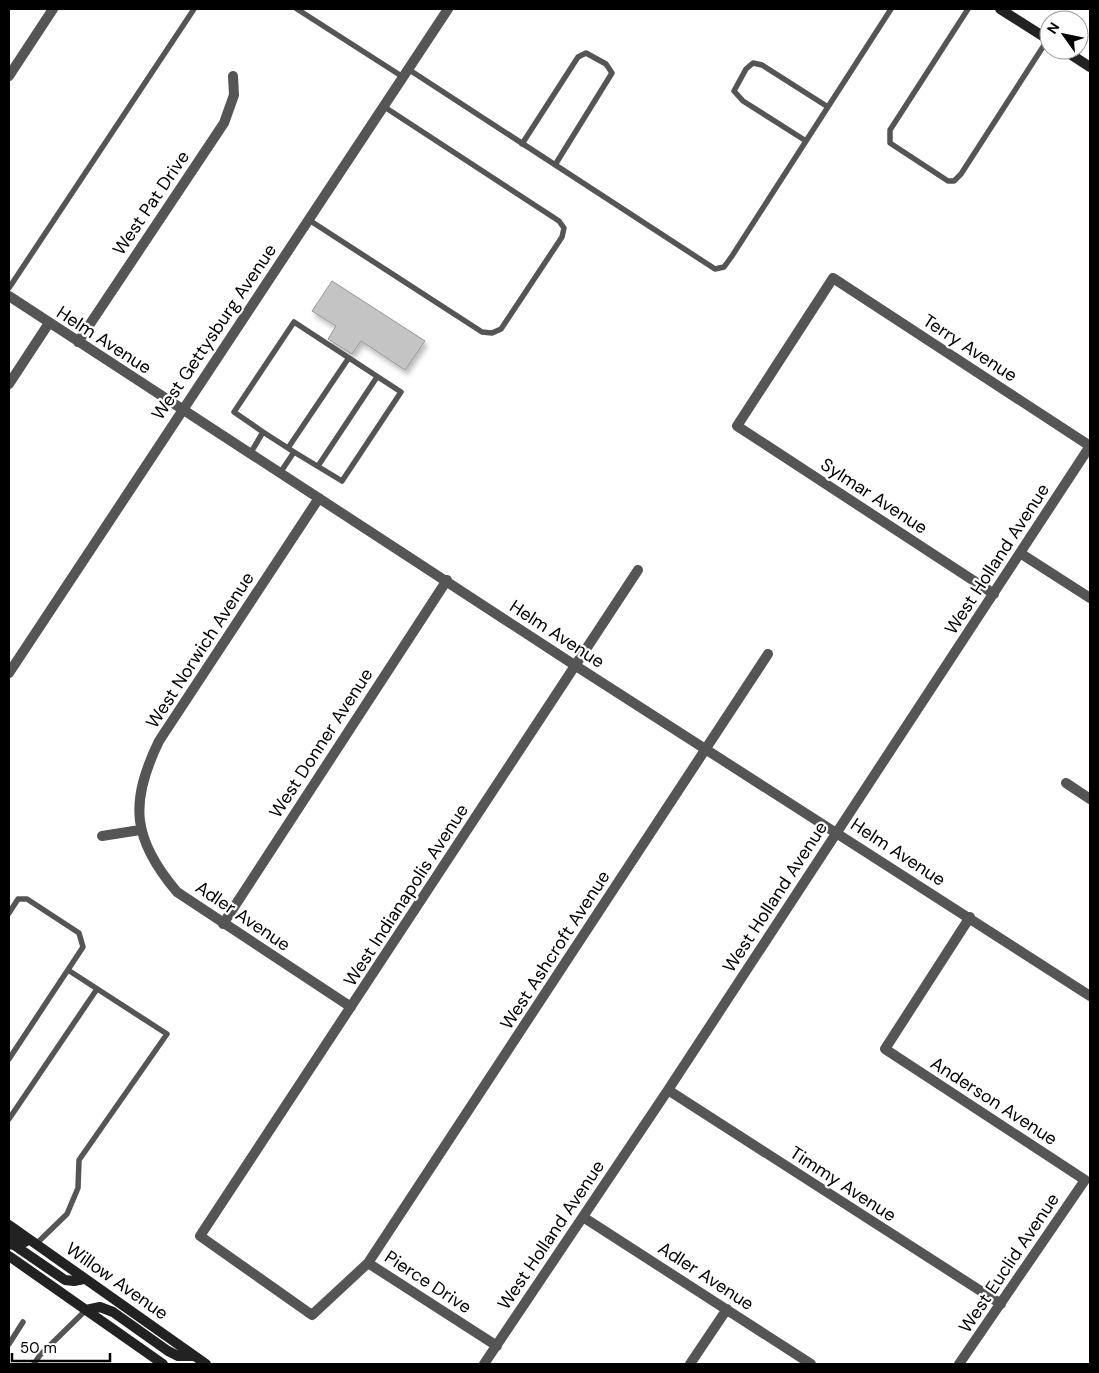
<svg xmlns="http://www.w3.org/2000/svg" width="1099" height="1373" font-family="'DM Sans',sans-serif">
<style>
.building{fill:#c4c4c4;stroke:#999;filter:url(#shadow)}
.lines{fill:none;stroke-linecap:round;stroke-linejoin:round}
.service{stroke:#555;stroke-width:5.5}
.minor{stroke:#555;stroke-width:10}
.tertiary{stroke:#555;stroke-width:10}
.secondary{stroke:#222;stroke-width:10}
.labels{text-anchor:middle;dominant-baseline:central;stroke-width:4.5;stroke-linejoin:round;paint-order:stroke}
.street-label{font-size:18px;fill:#000;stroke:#fff}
</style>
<defs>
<filter id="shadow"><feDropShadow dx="2.5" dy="4.5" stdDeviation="2.5" flood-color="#0004"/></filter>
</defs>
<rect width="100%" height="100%" fill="#fff"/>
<path class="building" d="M332,281L425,341L405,370L361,341L352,354L328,339L336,326L312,311Z"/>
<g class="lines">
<path class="service" d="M297,9L403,77
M968,9L890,130V143L948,181H954L961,174L1048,39
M408,69L715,269L724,267L732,256L891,9
M806,141L743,101L734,91L746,69L753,63L762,65L828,107
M522,144L578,57L586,53L606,64L612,73L555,165
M309,220L482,332L492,333L501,329L562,237L564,228L559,221L383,106
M9,288L194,9
M263,432L234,412L294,322L401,392L342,481L294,452
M288,448L348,359
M250,454L263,432L294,452L280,473
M318,466L377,377
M9,913L18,899H27L79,933L83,947L9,1059
M9,1119L97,989
M36,1244L67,1214L78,1188L79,1160L167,1034L68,970
M9,1344L23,1322
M34,1364L40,1355L86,1310"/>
<path class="minor" d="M9,76L53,9
M9,296L576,666L1090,996
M78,342L224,123L234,95L233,76
M9,384L49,323
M319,498L159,741C129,803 132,839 177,892L351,1007
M1020,553L1090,598
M638,570L200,1236L312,1315L368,1263L768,654
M994,594L737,426L833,278L1090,446
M1066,783L1090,799
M102,836L140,830
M223,924L447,580
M668,1090L1001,1304
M583,1217L811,1364
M368,1263L497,1346
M484,1364L668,1090L1090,446
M690,1364L727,1309
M959,1364L1085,1180L885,1049L970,917"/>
<path class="tertiary" d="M9,673L448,9"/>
<path class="secondary" d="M1000,9L1049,40
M1064,50L1090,67
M9,1225L206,1364
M9,1236L25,1242
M9,1244L14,1245L65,1280L74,1281L84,1279
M9,1256L163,1364
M86,1310L100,1307L113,1312L168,1351L178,1356H193"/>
</g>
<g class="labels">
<g class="street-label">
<text transform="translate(151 203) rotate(-56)">West Pat Drive</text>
<text transform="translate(214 332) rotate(-56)">West Gettysburg Avenue</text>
<text transform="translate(104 340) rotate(33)">Helm Avenue</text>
<text transform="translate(970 348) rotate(33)">Terry Avenue</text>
<text transform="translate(874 496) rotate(33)">Sylmar Avenue</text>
<text transform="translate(997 559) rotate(-57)">West Holland Avenue</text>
<text transform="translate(557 634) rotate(33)">Helm Avenue</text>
<text transform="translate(200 650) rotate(-57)">West Norwich Avenue</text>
<text transform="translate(321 743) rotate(-57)">West Donner Avenue</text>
<text transform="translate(898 852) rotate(33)">Helm Avenue</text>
<text transform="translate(406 895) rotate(-57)">West Indianapolis Avenue</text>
<text transform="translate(775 897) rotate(-57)">West Holland Avenue</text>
<text transform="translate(243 916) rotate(34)">Adler Avenue</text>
<text transform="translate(555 950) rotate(-57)">West Ashcroft Avenue</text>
<text transform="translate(994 1101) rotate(33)">Anderson Avenue</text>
<text transform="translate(843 1184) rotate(33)">Timmy Avenue</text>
<text transform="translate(551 1235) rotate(-56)">West Holland Avenue</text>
<text transform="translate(1009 1263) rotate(-56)">West Euclid Avenue</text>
<text transform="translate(706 1276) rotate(33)">Adler Avenue</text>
<text transform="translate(117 1281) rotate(35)">Willow Avenue</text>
<text transform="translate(428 1282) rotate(33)">Pierce Drive</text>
</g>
</g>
<rect width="1099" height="1373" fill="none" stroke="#000000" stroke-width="20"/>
<g transform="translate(1064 35) rotate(303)"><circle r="24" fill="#ffffff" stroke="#999999"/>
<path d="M0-4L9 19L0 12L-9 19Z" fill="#000000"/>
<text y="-8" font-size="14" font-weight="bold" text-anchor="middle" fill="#000000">N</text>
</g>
<path d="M12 1353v8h98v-8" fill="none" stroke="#000000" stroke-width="2.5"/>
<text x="20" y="1353" font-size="15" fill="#000000" stroke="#ffffff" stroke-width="4" paint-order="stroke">50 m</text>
</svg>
